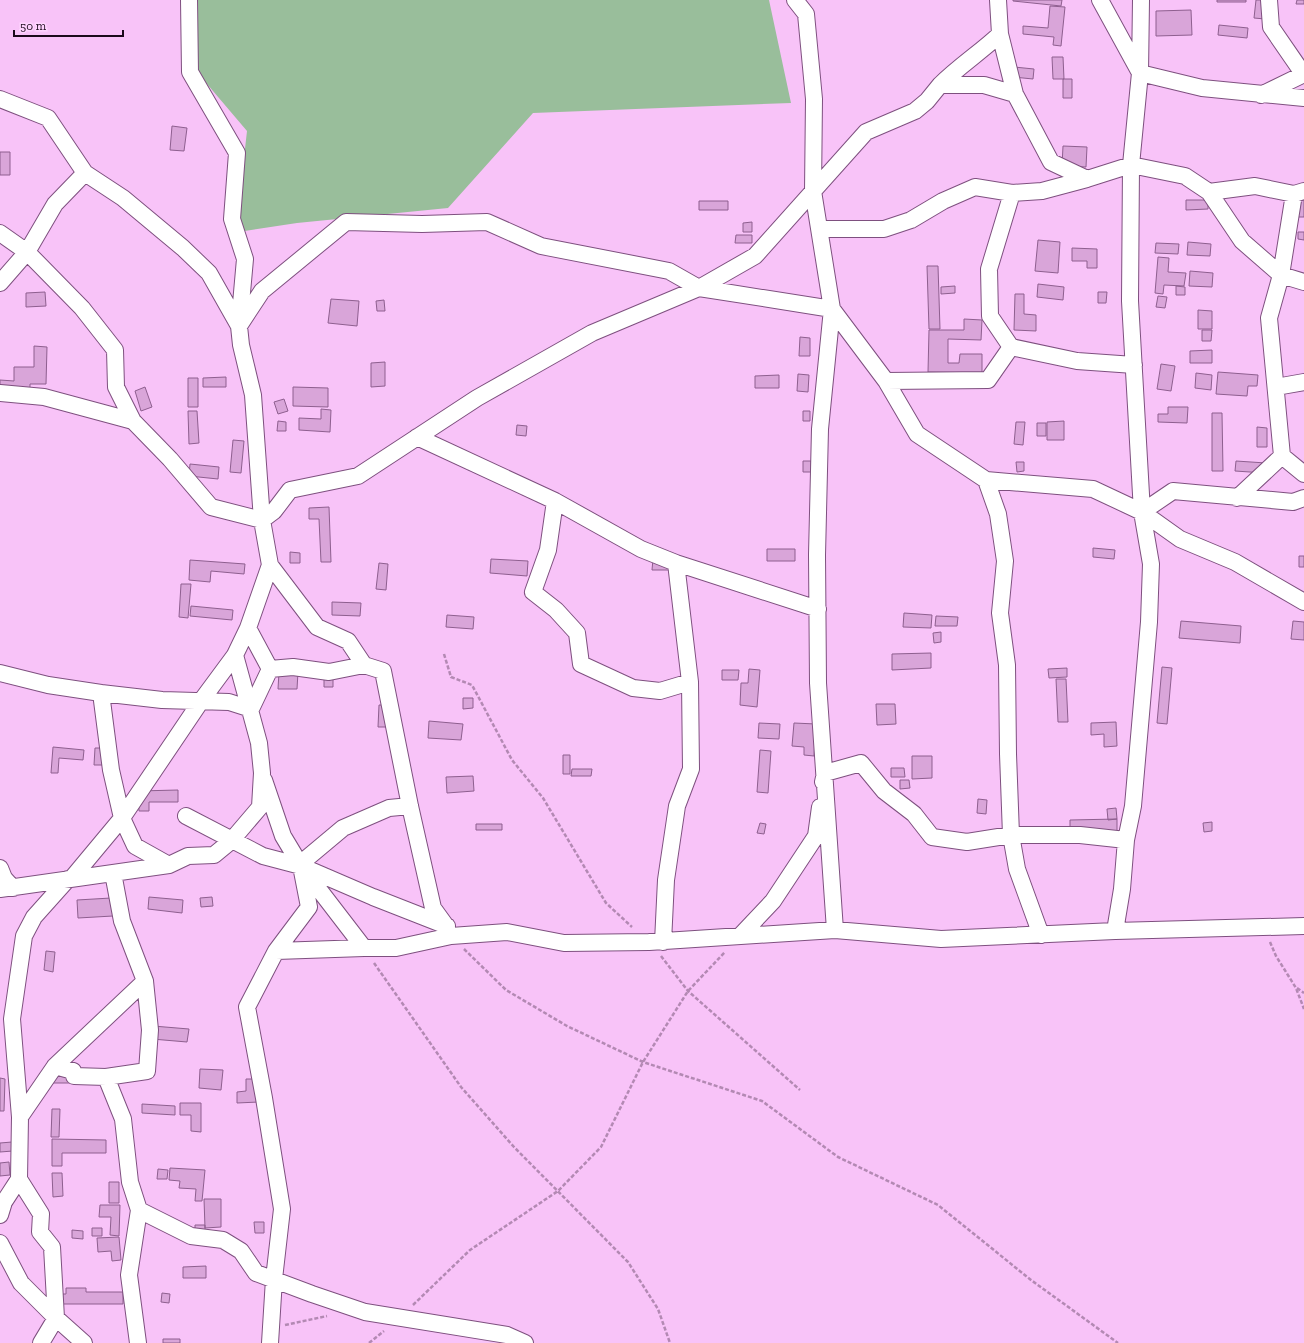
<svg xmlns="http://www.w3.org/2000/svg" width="1304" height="1343" font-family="'Zilla Slab',serif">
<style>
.green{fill:#99be9b}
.building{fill:#d9a5d9;stroke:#8e5f8f}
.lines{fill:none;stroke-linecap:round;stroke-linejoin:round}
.street-casing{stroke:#7e507f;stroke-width:18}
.path{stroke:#b389b3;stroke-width:2.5;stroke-dasharray:4 2;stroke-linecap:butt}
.street{stroke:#fff;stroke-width:16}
</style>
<rect width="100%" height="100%" fill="#f8c3f8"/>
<path class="green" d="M194,0H769L791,103L533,113L448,208L297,223L238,232L239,202L247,131L196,71Z"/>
<path class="building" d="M1013,0H1062L1061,6L1013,1Z
M1217,0H1246V2H1217Z
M1256,0H1266L1265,19L1254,18Z
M1297,0H1304V4H1296Z
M1050,6L1065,7L1061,46L1053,45L1054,37L1023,34V26L1048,28Z
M1191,10L1192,35L1156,36V11Z
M1219,25L1248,28L1247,38L1218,35Z
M1052,57H1063L1064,79H1053Z
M1014,67L1034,69L1033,79L1013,77Z
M1063,79H1072V98H1063Z
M172,126L187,128L184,151L170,150Z
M1063,146L1087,147L1086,167L1062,166Z
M0,152H10V175H0Z
M1304,199V217H1298L1297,200Z
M1186,200H1208V209L1186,210Z
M699,201H728V210H699Z
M752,222V232H743V223Z
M1298,232H1304V240L1298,239Z
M736,235H752V243H735Z
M1038,240L1060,242L1058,273L1035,271Z
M1188,242L1211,244L1210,256L1187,255Z
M1156,243L1179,244L1178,254L1155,253Z
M1072,248L1097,249V268H1087V261H1072Z
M1158,257L1169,258L1168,272L1186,273L1184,286L1164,285L1163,294L1155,293Z
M927,266H938L940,329H929Z
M1190,271L1213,273L1212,287L1189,286Z
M1038,284L1064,287L1063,300L1037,297Z
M955,286V293L941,294V287Z
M1176,286L1185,287V295H1176Z
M45,292L46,306L26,307V293Z
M1098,292H1107L1106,303H1098Z
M1015,294H1024V314L1036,315V331L1014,330Z
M1158,296L1167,297L1165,308L1156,307Z
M331,299L359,301L357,326L328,323Z
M384,300L385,311H377L376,301Z
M1198,310L1212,311V329H1198Z
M964,319L982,320L981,340L948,339V363H959L960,354H982V373L928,372L929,330H964Z
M1202,330H1212L1211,341H1202Z
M800,337L810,338V356H799Z
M34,346L47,347L46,384H30V393L0,392V380L14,381V367H34Z
M1212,350V363H1190V351Z
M385,362V386L371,387V363Z
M1161,364L1175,366L1171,391L1157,389Z
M1218,372L1258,375L1257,386H1248L1247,396L1216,394Z
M1196,373L1212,375L1211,390L1195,388Z
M798,374L809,375L808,392L797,391Z
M779,375V388H755V376Z
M226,377V387H203V378Z
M188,378H198V407H188Z
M145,387L152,407L141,411L135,391Z
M293,387L328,388V407L293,406Z
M284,399L288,411L278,414L274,402Z
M1168,407H1188L1187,423L1158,422V414H1168Z
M321,409L331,410L330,432L299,430V418L321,419Z
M188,411H197L199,443L189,444Z
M803,411H810V421H803Z
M1212,413H1222L1223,471H1212Z
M278,421L286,422V431H277Z
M1064,421V440H1047V422Z
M1016,422H1025L1023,445L1014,444Z
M1037,423H1046V436H1037Z
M517,425L527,426L526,436L516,435Z
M1257,427L1267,428V447H1257Z
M233,440L244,441L241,473L230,472Z
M803,461H811V472H803Z
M1236,461L1266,463L1265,473L1235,471Z
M1016,462H1024V471L1017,472Z
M190,464L219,467L218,479L189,476Z
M329,507L331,562H321L319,519H309V508Z
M1093,548L1115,550L1114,559L1093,557Z
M767,549H795V561H767Z
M290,552L300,553V563H290Z
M1299,556H1304V567H1299Z
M491,559L528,561L527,576L490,573Z
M653,559L670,560V570H652Z
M190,560L245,564L244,574L211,571L210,582L189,580Z
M379,563L388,564L386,590L376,589Z
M181,584H191L188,618L179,617Z
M332,602L361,603L360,616L332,615Z
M191,606L233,610L232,620L190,616Z
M904,613L932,615L931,628L903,627Z
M447,615L474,617L473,629L446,627Z
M936,616L958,617L957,626H935Z
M1181,621L1241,626L1240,643L1179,638Z
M1293,621L1304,622V640L1291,639Z
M941,632V642L934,643L933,633Z
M931,653V668L892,670V654Z
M1162,667L1172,668L1167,724L1157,723Z
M1067,668V677L1049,678L1048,669Z
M749,669L760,670L757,707L740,705L741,683H748Z
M722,670H739L738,680H722Z
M279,672H298L297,689H278Z
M324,672H333V687H324Z
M1056,679H1066L1068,722H1058Z
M463,698H473V708L463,709Z
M876,704H895L896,724L877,725Z
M379,705H389L388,727H378Z
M429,721L463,724L461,740L428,738Z
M1116,722L1117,746L1104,747V734L1091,735V723Z
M759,723L780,724L779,739L758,738Z
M794,723L816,724L814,756L804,755V747L792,746Z
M53,747L84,750L83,760L59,758L58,773H51Z
M95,748H106L105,765H94Z
M760,750L771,751L768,793L757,792Z
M563,755H570V774H563Z
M912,756H932V778L912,779Z
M891,768H904L905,777H891Z
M572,769H592L591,776H571Z
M473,776L474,791L447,793L446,777Z
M900,780H909L910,788L900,789Z
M178,790V802H149V811H139L138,791Z
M978,799L987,800L986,814L977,813Z
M1116,808L1117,819L1108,820L1107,809Z
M1117,819V832L1070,833V820Z
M1212,822V831L1204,832L1203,823Z
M760,823L766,824L764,834L757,833Z
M476,824H502V830H476Z
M149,897L183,900L182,913L148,909Z
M212,897L213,906L201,907L200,898Z
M111,898L113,916L78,918L77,900Z
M46,951L55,952L53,972L44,970Z
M153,1026L189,1029L187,1042L152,1039Z
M200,1069L223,1070L221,1090L199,1088Z
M49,1074H70V1083H49Z
M0,1078L5,1079L4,1111H0Z
M246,1079H258L259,1102L237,1103V1092L246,1091Z
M180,1103H201V1132L191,1131V1115H180Z
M142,1104L175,1106V1115L142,1113Z
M52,1109H60L59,1137H51Z
M52,1139L106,1140V1153H62V1166H52Z
M12,1142L13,1151L0,1152V1143Z
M9,1162L10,1175L0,1176V1163Z
M170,1168L205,1170L202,1201H195L196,1189L179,1188L180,1181L169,1180Z
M158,1169L168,1170L167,1179H157Z
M52,1173H62L63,1196L53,1197Z
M109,1182H119V1203H109Z
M204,1199H221V1227L205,1228Z
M100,1205H120L119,1236L110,1235L111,1217H99Z
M254,1222H264V1233H255Z
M195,1225H205V1234L195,1235Z
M92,1228H102V1236H92Z
M72,1230L83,1231V1239L72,1238Z
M119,1237L121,1260L112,1261L111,1251L98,1252L97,1238Z
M206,1266V1278H183V1267Z
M66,1288H86V1292H123V1304H57V1294H66Z
M162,1293L170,1294L169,1303L161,1302Z
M163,1339H180V1343H163Z"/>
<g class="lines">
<g class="street-casing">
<path id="street" d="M795,0L806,14L814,99L813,191L832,309L886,381L917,434L986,480L1093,489L1142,512L1180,539L1235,562L1304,602
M998,0L1000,34L1015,94L1051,162L1087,179L1131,165L1185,176L1209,192L1242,241L1281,275L1304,282
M1100,0L1140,73L1202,88L1304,98
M1269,0L1271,27L1304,75
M940,85C959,66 981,52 1000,34
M1261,95L1304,74
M0,99L48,118L85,173L123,198L183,248L209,273L239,326L262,291L346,222L422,224L487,222L541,246L669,271L699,288L832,309L820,429L817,555L818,683L835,930
M1209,192L1255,186L1294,194L1304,191
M1012,193L989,269L990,316L1011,347L1077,361L1134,365
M1294,194L1281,275L1269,318L1282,456L1304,474
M819,229H884L911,220L943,201L975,187L1012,193L1042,191L1087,179
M0,233L27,252L82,308L115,350L116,387L133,421L170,459L211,507L262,520L253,395L241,345L239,326L245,259L232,219L237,153L190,72L189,0
M0,283L27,252L55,204L85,173
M886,381L988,380L1011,347
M1276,387L1304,382
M0,393L44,397L133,421
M417,437L555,501L641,549L676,563L818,609
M986,480L998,514L1005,561L1000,613L1007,665L1008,754L1011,835L1017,869L1041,935
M1237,498L1282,456
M555,501L548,550L533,592L556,610L577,633L581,664L633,688L660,691L690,682
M1142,512L1173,491L1293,502L1304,498
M270,565L317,627L348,641L364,665L383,671L410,806L433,908L446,926
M270,669L293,667L329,672L364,665
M0,673L48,685L101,693
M264,780L283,836L301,866L364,948
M823,782L825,773L861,763L884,791L914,814L932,837L967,842L1011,835H1080L1126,840
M186,816L263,856L301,866L373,897L447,926
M300,864L343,828L389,808L410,806
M169,865L135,846L122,818L201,701L235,655
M0,868L4,878L13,888
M72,878L122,818L111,770L101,693L162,700L229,702L251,709L270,669L248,628
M0,889L169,865L188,856L214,855L231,841L260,807L262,773L259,743L235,655L248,628L270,565L262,520L274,511L290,490L358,476L477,398L592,333L699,288L755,256L866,132L915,111L927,101L940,85H984L1015,94
M1115,931L1122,889L1126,840L1133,806L1149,622L1151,564L1142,512L1130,301L1131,165L1140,73L1141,0
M741,935L773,901L816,836L820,807
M663,942L666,880L677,806L691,769L690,682L676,563
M276,951L364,948H396L451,936L507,932L564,943L649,942L835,930L941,939L1115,931L1304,926
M55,1066L73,1071L74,1076L106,1077L147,1071L150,1030L145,981
M106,1077L123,1119L130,1182L139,1210L129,1275L138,1343
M20,1117L55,1066L145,981L122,921L113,873
M139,1210L191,1236L223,1240L241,1251L256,1273L312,1294L365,1312L507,1335L525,1343
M0,1215L4,1202L19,1179
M0,1243L21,1283L56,1318L84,1343
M41,1343L56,1318L52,1247L40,1232L41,1214L19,1179L20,1117L12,1019L24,936L34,917L68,879
M270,1343L274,1279L282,1209L264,1098L247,1007L276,951L309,907L301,866"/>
</g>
<path class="path" d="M444,654L451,677L472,685L512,760L543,798L606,903L632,927
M1270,942L1276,956L1296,988L1304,1009
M464,949L506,990L567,1026L643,1062L762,1101L838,1157L938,1205L1031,1280L1118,1343
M661,956L688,991L800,1090
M374,963L461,1087L514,1147L628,1262L658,1309L670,1343
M1297,988L1304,993
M413,1305L470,1250L558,1191L601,1147L643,1062L688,991L725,952
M285,1325L327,1316
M369,1343L384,1331"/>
<use href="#street" class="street"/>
</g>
<path d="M14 30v6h109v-6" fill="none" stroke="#1b091b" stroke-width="2"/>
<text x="20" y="30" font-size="12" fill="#1b091b" stroke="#ffd4ff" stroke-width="3" paint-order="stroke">50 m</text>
</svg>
